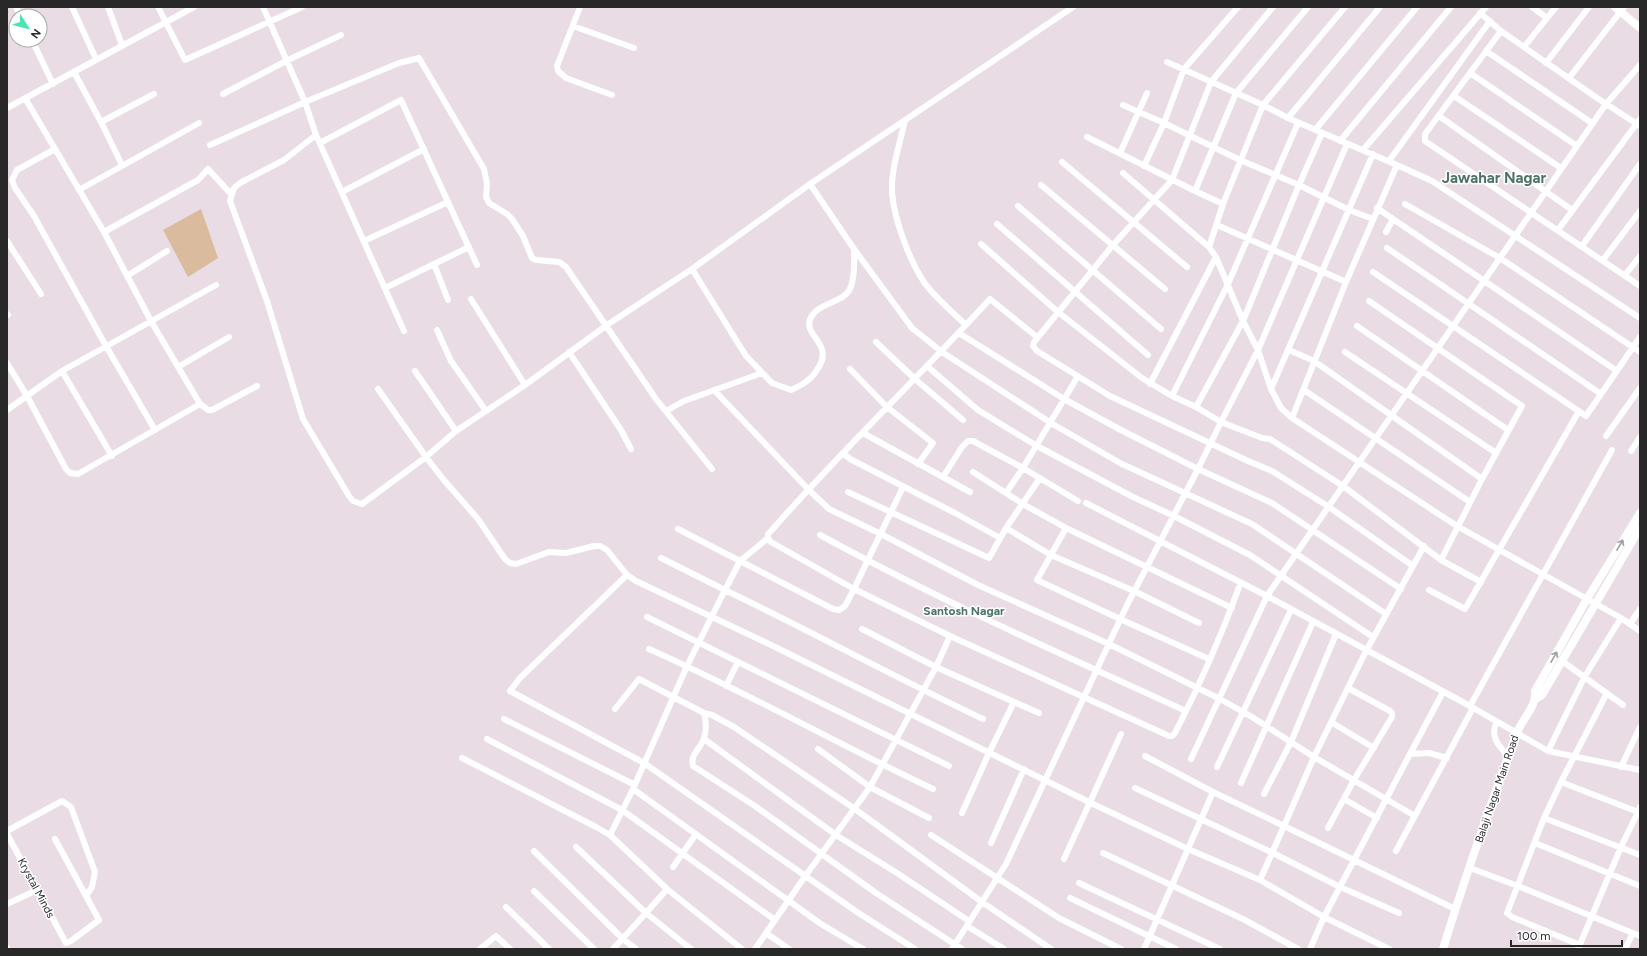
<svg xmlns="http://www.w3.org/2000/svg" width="1647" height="956" font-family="Figtree,sans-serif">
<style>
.green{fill:#dabb9e}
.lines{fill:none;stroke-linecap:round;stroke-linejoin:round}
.minor{stroke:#fff;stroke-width:6}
.tertiary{stroke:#fff;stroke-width:8}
.oneway{stroke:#9e9e9e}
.labels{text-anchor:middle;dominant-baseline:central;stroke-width:3;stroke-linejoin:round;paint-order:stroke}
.street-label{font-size:11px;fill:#282828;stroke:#fff}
.neighbourhood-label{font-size:12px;font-weight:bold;fill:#4e7466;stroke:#fff}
.district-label{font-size:15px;font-weight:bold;fill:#4e7466;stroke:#fff}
</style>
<rect width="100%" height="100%" fill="#e9dce4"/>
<path class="green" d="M201,209L218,258L188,277L163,230Z"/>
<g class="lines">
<path class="minor" d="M16,7L21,16
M72,7L96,59
M108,7L122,45
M158,7L185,60L302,7
M263,7L305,102L316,135L404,331
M580,7L557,66L558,71L566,78L612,95
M1273,7L1211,82L1172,180L1113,245L1034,342L1033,346L1037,351L1110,396L1248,461L1272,471L1329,507L1413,566
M1345,7L1263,105L1223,204L1209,247L1216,257L1243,321L1258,350L1271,389L1281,408L1292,418L1457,526L1621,618L1640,631
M1532,7L1547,18
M1480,13L1501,31L1597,98L1640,126
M573,26L634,48
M1501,31L1425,134V141L1640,286
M32,40L53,84
M1524,47L1556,7
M1486,51L1592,123
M1167,62L1263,105L1288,118L1397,165L1346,282L1292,418
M1546,63L1589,7
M74,72L101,122L122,165
M1470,73L1577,146
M1569,78L1624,7
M223,94L286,61L341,35
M1454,96L1561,168
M25,98L104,232L151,321L200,404L208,410H212L257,386
M1123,105L1164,123L1240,160L1299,185L1349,210L1373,219
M7,108L194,7
M1439,116L1572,210
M1288,118L1380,7
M905,120C900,143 891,169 892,192C894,220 912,270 931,291C942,303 954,314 966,325
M101,122L154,94
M1315,130L1417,7
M316,135L284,160L240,183L234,188L230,201L267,301L303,419L349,496L353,501L362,504L426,457L456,431L525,385L607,325L692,269L810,184L1073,7
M1087,137L1195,191L1223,204
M1340,141L1451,7
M320,143L401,100L477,265
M210,145L305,102L399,63L419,58L484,169L487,184L486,197L489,203L507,214L512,219L523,236L532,258L536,260L559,262L566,267L656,399L712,469
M55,149L17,170L12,180L15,188L34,216L106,346L155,430
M1363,150L1486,7
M1120,153L1147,93
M1389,161L1490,21
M1062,162L1187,267
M1397,165L1432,181L1640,318
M1144,166L1164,123L1184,69L1238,7
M1123,173L1209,247
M810,184L854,249L912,328L942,352L1051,423L1120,463L1252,524L1386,614
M1041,185L1165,289
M79,190L199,123
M1195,191L1236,93L1308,7
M342,192L424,149
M1405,204L1500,258L1640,352
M1018,206L1161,329
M1377,208L1393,219L1386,232
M1393,219L1617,371
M997,224L1148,355
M1217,225L1346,282
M1558,230L1640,119
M104,232L198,180L208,169L231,194
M7,241L41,294
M364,241L448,202
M981,244L1058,312L1142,378L1172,396L1228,284L1298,123
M1582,246L1640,164
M1387,248L1601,394
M1603,260L1640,211
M434,264L448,300
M692,269L746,356L772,383L791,390C802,385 811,380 817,370C836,343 801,336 811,317C821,300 848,304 852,283C855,272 854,260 854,249
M1373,272L1586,416L1640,337
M1625,275L1640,256
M127,276L167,251
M385,288L469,247
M471,299L525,385
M1369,301L1522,406L1482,479L1441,560
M7,314L8,315
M1357,326L1508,430
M437,330L451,361L486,411
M959,333L1064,399L1119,429L1198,469L1272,503L1401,589
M876,342L915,379L963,420
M1289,350L1314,361L1482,479
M569,352L621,430L631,449
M1345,352L1496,453
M7,363L27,396L66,469L70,473L78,474L200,404
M927,366L978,410L1037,446L1133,497L1174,516L1250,555L1373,637
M178,367L229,337
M850,369L887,407L933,443L918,464
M62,371L112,456
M415,371L456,431
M1078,376L1023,468L1078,501
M1150,384L1216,257
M378,389L426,457L443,479L478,519L505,559L510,563L516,564L549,552L566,553L594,546H600L607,550L627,575L636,581L769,644L1091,803L1188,849L1260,880L1324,917L1389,949
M1271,389L1373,154
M714,390L808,489L829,509L881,534L978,585L1109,644L1220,699L1252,717L1314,757L1415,816
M1304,390L1470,502
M1172,396L1196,407L1221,422L1258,350L1347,144
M1196,407L1243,321L1299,185L1322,133
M7,410L62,371L216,285
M666,411L684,401L762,373
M863,433L970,492
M1606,436L1640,388
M1631,451L1640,437
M843,453L850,459L955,513L1000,538
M973,472L1023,504L1066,528L1232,608
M943,477L962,447L968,441H973L1023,468L1006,493
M903,487L854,589L845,606L839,610L833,609L740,561L725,590C812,632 896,678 983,719
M848,492L989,558L1006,528L1040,478
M1086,503L1267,596L1470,706L1548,751L1640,770
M1006,528L1051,555L1134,591L1199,623
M1066,528L1037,580L1120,619L1209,659
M678,529L740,561L768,538V534L771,531C841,451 918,378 990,299L1037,337
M820,535C939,600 1063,655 1186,711
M768,538L771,542L854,589L950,636L1169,736H1172L1175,733C1200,685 1222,634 1241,582
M661,558L725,590L687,666L633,789L610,835L667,889L742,949
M627,575L520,678L510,691L644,763L857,912L915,949
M1429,590L1465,609L1579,411
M647,617L949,766
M1630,624L1640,609
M862,629L936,667L1014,702L989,753L962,813
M649,649C746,692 838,744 933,789
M1562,661L1623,705
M726,686L738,662
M1607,693L1561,782L1638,812L1640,807
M1014,702L1039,713
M1470,706L1612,450
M615,709L639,679L704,713C706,721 707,729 704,738C701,749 690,753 693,766L755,806L876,893L962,949
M704,713L712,715L734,727L855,809L982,902L1051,949
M504,719L635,785
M1331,722L1374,748
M1497,722C1489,736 1499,746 1508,756
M487,739L622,810L775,920
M704,739L836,835L897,873L969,921
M818,749L870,787L929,818
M1548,751L1585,676L1621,618
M1410,754L1443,692
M1145,756L1213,792
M462,758L596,827L610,835
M1191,759L1267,596L1606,104L1640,65
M1217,767L1291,610
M1621,767L1640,727
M1561,782L1544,818L1507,913L1512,917L1580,945
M1241,783L1313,622
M1135,788L1273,853L1340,887L1399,913
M633,789L821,924L863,949
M1264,794L1291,742L1336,634
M1344,799L1377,818
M1544,818L1640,855
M1328,828L1354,780L1392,717V713L1390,711L1348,688
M7,831L62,801L71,807L95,872L92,887L86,896L99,920L71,941L66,943L7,834
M931,835L1059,918L1121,949
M55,839L86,896
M991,843L1024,769
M1535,843L1640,886
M576,847L646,913L667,889
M534,851L623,939L636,949
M1396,851L1473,708
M1103,853L1243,919L1298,949
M1064,859L1121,734
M673,867L696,834
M1470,868L1518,886L1640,936
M1260,880L1284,826L1455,909
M1079,883L1220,949
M534,891L594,949
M1070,898L1176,949
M7,904L37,890
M506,907L549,949
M967,926L1004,949
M766,933L789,949
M7,948V949
M480,949L496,936L510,949
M613,949L646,913L691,949
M755,949L806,875L870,787L936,667L950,636
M952,949L1006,864L1127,605L1198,469L1221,422L1262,438L1270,439L1343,486L1441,560L1481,582
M1144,949L1213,792L1284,826L1314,757L1366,651L1424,546
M1310,949L1324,917L1410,754L1429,753L1447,758
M1578,949L1621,847L1638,812H1640
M1625,949L1633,933"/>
<path class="tertiary" d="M1615,7L1640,28
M1536,699L1542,695L1640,528
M1443,949C1465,877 1490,806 1516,735C1521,720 1537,707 1535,691L1587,599L1640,513"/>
</g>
<defs><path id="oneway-shaft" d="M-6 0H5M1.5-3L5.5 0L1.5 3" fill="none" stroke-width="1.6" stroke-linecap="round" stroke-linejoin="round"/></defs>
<g class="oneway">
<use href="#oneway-shaft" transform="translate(1620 545) rotate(-59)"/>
<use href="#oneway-shaft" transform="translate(1554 657) rotate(-60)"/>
</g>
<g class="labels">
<g class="street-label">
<text transform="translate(1497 789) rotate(-71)">Balaji Nagar Main Road</text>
<text transform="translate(36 888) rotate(62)">Krystal Minds</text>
</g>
<g class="neighbourhood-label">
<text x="964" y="611">Santosh Nagar</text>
</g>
<g class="district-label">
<text x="1494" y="178">Jawahar Nagar</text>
</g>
</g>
<rect width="1647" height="956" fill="none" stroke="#282828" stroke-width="16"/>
<g transform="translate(28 28) rotate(126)"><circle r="19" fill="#ffffff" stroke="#a9a9a9"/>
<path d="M0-3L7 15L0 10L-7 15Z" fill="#4ce5af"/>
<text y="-6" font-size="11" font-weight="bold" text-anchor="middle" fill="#282828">N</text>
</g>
<path d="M1511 940v6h111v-6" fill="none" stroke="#282828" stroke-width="2"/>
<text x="1517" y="940" font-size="12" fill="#282828" stroke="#ffffff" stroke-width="3" paint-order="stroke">100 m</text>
</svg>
